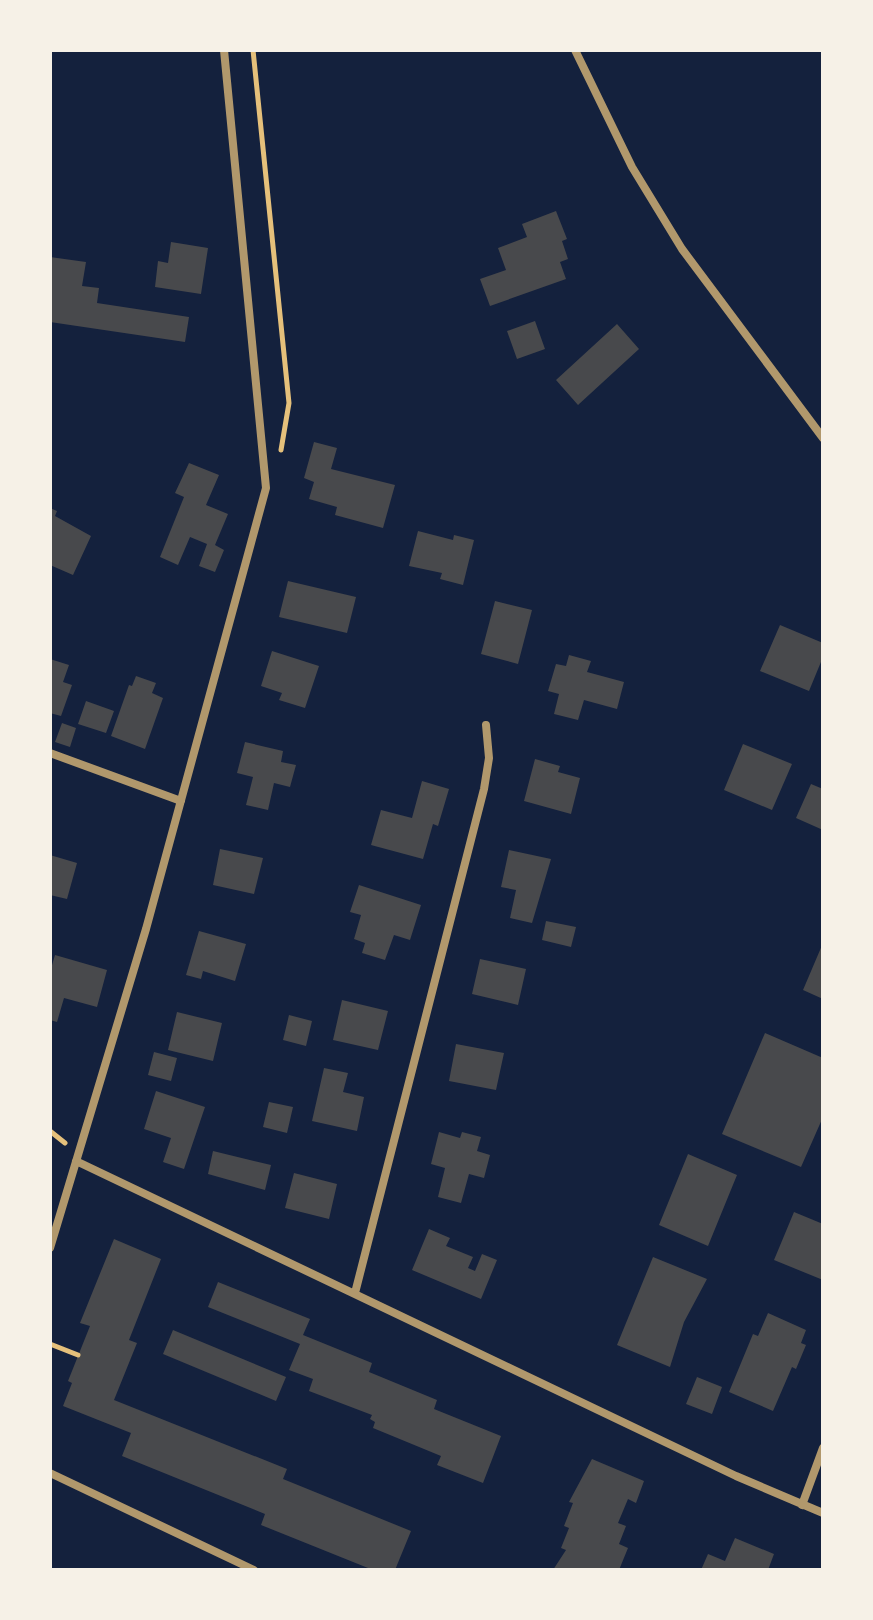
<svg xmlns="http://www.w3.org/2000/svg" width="873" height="1620" font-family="'Public Sans',sans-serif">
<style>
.building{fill:#48494c}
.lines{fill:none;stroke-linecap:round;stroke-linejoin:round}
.path{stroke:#e5c07b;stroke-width:5}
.minor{stroke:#b1986c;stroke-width:8}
</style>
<rect width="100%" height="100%" fill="#14213d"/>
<path class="building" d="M556,211L567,239L562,241L568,259L560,262L566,279L490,306L480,279L506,270L498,248L527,237L522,224Z
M171,242L208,248L201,294L155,287L158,261L168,263Z
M50,257L86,262L82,286L99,288L97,303L189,317L185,342L50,322Z
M535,321L545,349L517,359L507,331Z
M617,324L639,349L578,405L556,380Z
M314,442L337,448L331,469L395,485L383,528L335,515L337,507L309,499L314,482L304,478Z
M189,463L219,475L206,505L228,514L215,545L224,550L215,572L199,566L207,544L190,537L178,565L160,557L184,497L175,493Z
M50,508L57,511L55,516L91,536L73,575L50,565Z
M418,531L453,540L454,535L474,540L463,585L440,579L442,573L409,566Z
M288,581L356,597L347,633L279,617Z
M495,601L532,610L518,664L481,654Z
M780,625L823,643V657L809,691L760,671Z
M272,651L319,666L305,708L279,700L282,693L261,686Z
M569,655L591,661L587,672L624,682L617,709L584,700L578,720L554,714L559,694L548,691L556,664L566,666Z
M50,659L69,665L63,682L72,685L61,716L50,713Z
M136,676L156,683L152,693L163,698L145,749L111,736L129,685L132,686Z
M86,701L114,711L106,733L78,724Z
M62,723L76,728L70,747L55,742Z
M245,742L283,751L281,762L296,765L290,787L274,783L268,810L246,805L253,777L237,773Z
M743,744L792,764L772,810L724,790Z
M535,759L560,766L558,772L580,778L571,814L524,801Z
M422,781L449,789L438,826L433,824L423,859L371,845L381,810L412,818Z
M811,784L823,789V830L796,818Z
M220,849L263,858L254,894L213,885Z
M509,850L551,859L532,923L510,918L516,890L501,887Z
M50,855L77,863L67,899L50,895Z
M359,885L421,905L410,940L394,935L385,960L362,953L365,943L354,939L361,915L350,912Z
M546,921L576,927L571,947L542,940Z
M199,931L246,944L235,981L203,971L201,979L186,975Z
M823,943V999L803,990Z
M55,955L107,970L97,1007L64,998L57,1022L50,1020V972Z
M480,959L526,969L518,1005L472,994Z
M342,1000L388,1011L378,1050L333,1040Z
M177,1012L222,1023L213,1061L168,1050Z
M289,1015L312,1021L306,1046L283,1040Z
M765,1033L823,1058V1117L801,1167L722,1134Z
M456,1044L504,1053L496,1090L449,1081Z
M154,1052L177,1058L171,1081L148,1075Z
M324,1068L348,1073L343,1092L364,1097L357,1131L312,1121Z
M156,1091L205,1107L184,1169L163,1162L171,1138L144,1129Z
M269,1102L293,1107L287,1133L263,1127Z
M439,1132L460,1138L462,1132L481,1137L477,1151L490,1155L484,1178L469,1174L461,1203L438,1197L445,1168L431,1164Z
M213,1151L271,1165L265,1190L208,1174Z
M688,1154L737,1175L708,1246L659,1225Z
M294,1173L337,1184L329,1219L285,1208Z
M794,1212L823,1224V1280L774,1260Z
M429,1229L450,1238L446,1246L473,1257L468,1268L475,1271L482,1254L497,1260L481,1299L412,1270Z
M114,1239L161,1259L129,1340L137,1343L114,1400L287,1469L283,1479L411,1531L395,1570H373L261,1525L265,1514L122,1456L131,1433L63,1406L72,1383L68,1381L90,1326L80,1323Z
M653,1257L707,1279L684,1322L670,1367L617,1345Z
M218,1282L310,1319L303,1335L372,1363L369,1372L437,1400L434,1409L501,1436L483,1483L437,1465L441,1456L373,1428L375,1422L370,1419L372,1415L309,1391L313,1379L289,1370L300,1344L208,1307Z
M768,1313L806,1330L801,1343L806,1345L796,1369L792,1367L773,1411L729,1392L753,1334L758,1336Z
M173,1330L286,1377L276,1401L163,1354Z
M697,1377L722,1387L712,1414L686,1404Z
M592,1459L644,1481L636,1503L628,1499L618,1523L626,1526L619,1544L628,1548L619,1570H553L566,1550L561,1548L569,1528L564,1526L573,1503L569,1502Z
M735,1538L774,1554L768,1570H701L708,1554L725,1561Z"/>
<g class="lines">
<path class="path" d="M253,50L289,403L281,450
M50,1131L65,1143
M50,1344L78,1355"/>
<path class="minor" d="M575,50L632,167L682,249L823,438
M50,753L181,801
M76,1161L736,1476L823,1513
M50,1248L146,929L266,488L224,50
M355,1293L484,789L489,758L486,725
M50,1473L254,1570
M802,1505L823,1448"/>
</g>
<rect width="873" height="1620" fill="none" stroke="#f6f1e7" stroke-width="104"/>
</svg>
